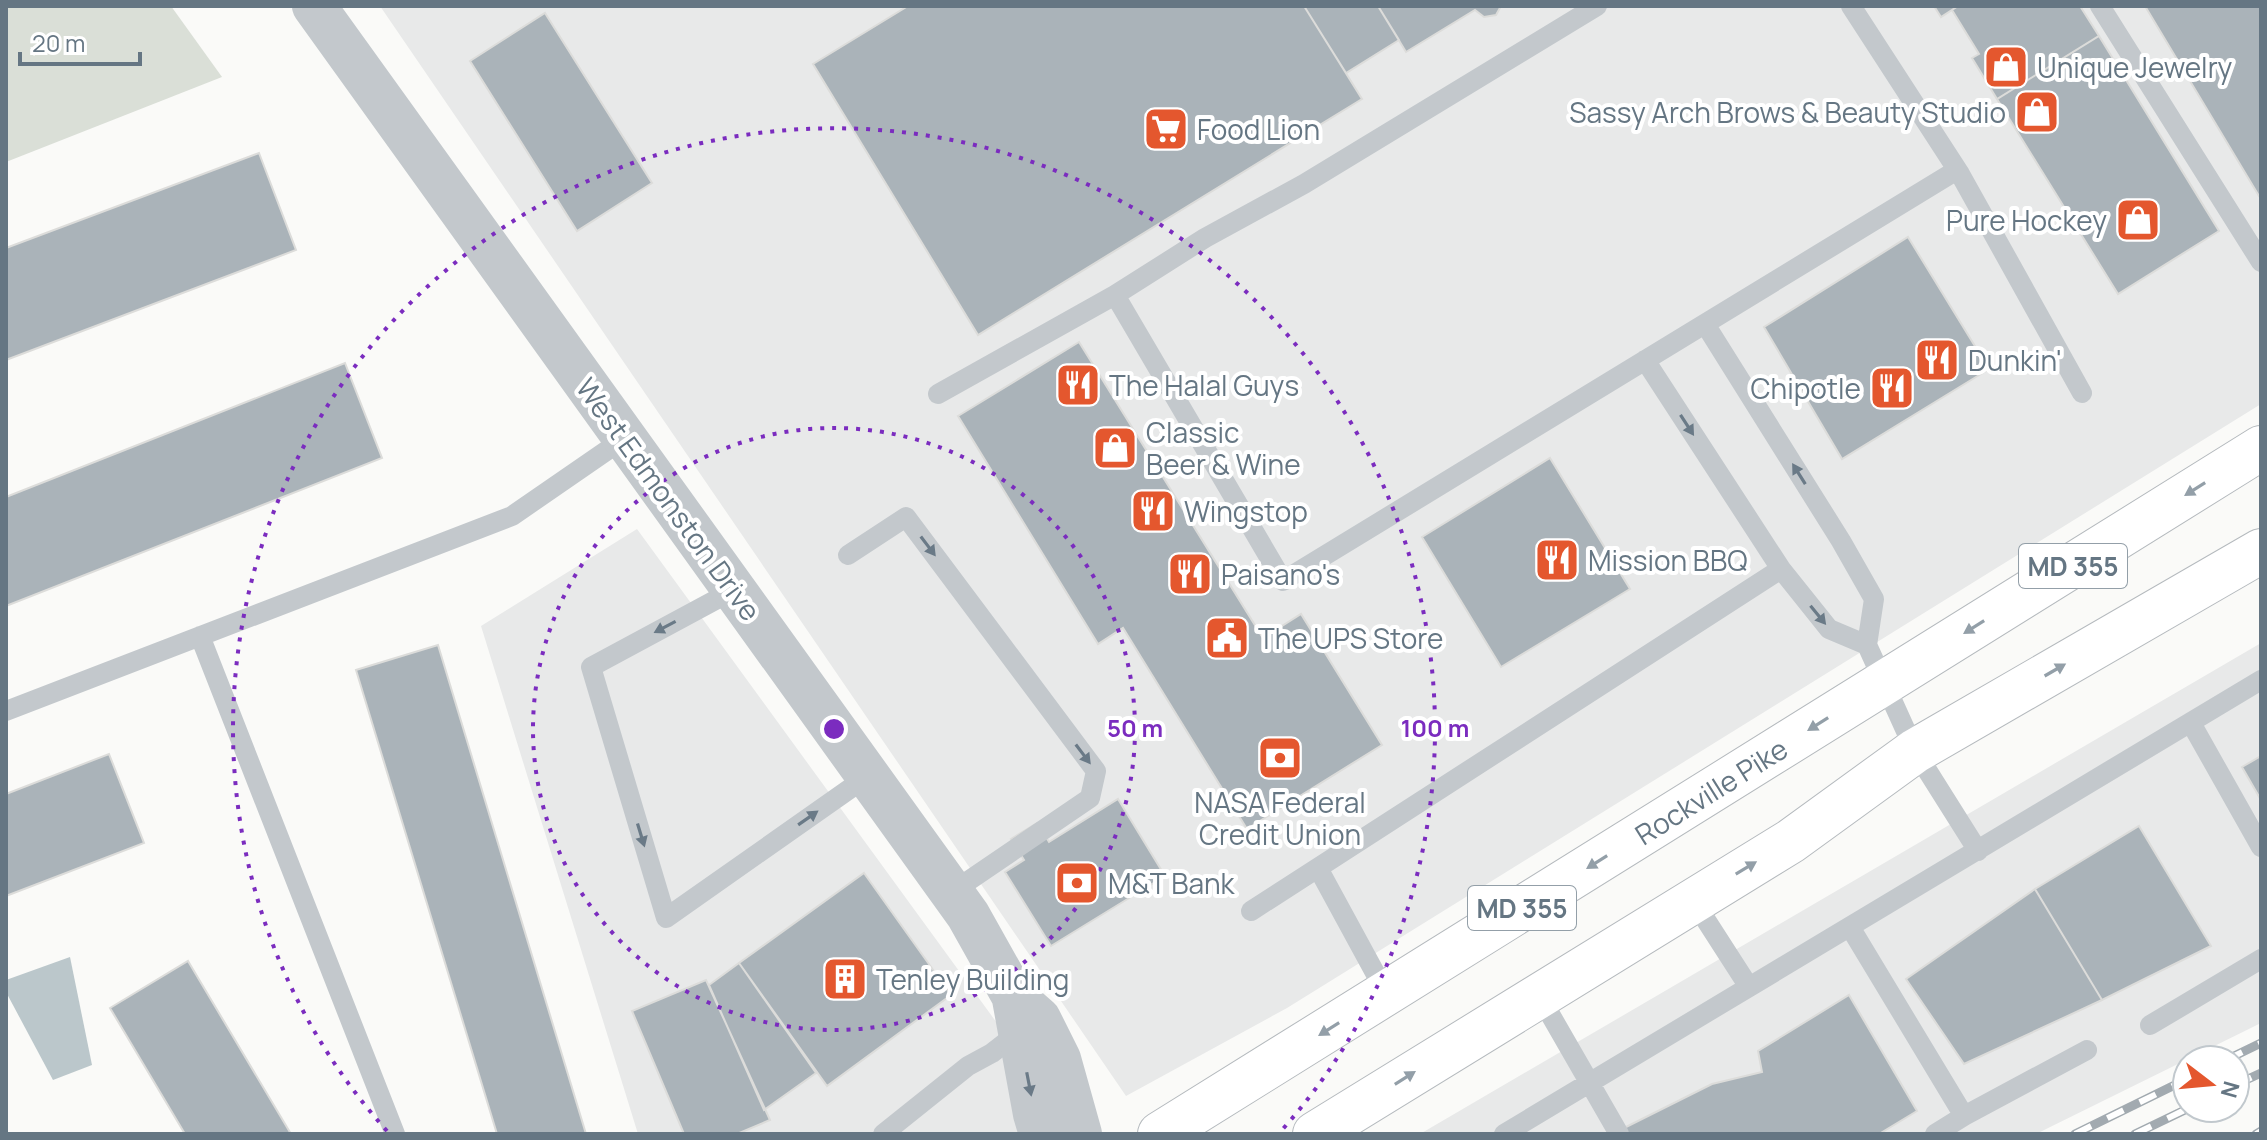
<svg xmlns="http://www.w3.org/2000/svg" width="2267" height="1140" font-family="Manrope,sans-serif">
<style>
.built{fill:#e8e9e9}
.green{fill:#dadfd7}
.water{fill:#bbc7cb}
.building{fill:#aab3b9;stroke:#dcdcda;stroke-width:2}
.lines{fill:none;stroke-linecap:round;stroke-linejoin:round}
.primary-casing{stroke:#b5babe;stroke-width:46}
.service{stroke:#c3c8cc;stroke-width:20}
.tertiary{stroke:#c3c8cc;stroke-width:44}
.primary{stroke:#fff;stroke-width:44}
.rail-casing{stroke:#a2aab0;stroke-width:9}
.rail{stroke:#fff;stroke-width:6;stroke-dasharray:18;stroke-linecap:butt}
.oneway{fill:#6a7a87}
.oneway2{fill:#939fa8}
.ring{fill:none;stroke:#7b2cbf;stroke-width:4;stroke-dasharray:4 8}
.labels{text-anchor:middle;dominant-baseline:central;stroke-width:8;stroke-linejoin:round;paint-order:stroke}
.shield{fill:#fff;stroke:#939fa8;stroke-width:2}
.shield-label{font-size:26px;font-weight:bold;fill:#657683}
.poi-label{font-size:28px;fill:#657683;stroke:#fff;text-anchor:start}
.street-label{font-size:28px;fill:#657683;stroke:#fff}
.centre{fill:#7b2cbf;stroke:#fff;stroke-width:4}
.ring-label{font-size:24px;text-anchor:middle;font-weight:bold;fill:#7b2cbf;stroke:#fff;stroke-width:8;stroke-linejoin:round;paint-order:stroke}
</style>
<rect width="100%" height="100%" fill="#fafaf8"/>
<path class="built" d="M380,6H2261V404L1287,1008L1126,1096Z
M637,529L1021,1056V1134H638L481,626Z
M2261,643V1023L2036,1134H1420Z"/>
<path class="green" d="M6,6H171L222,77L6,162Z"/>
<path class="water" d="M70,957L92,1065L53,1080L6,992V980Z"/>
<path class="building" d="M908,6H1304L1362,99L978,335L813,64Z
M1304,6H1378L1399,40L1346,73Z
M1378,6H1501L1496,15L1484,17L1475,10L1406,52Z
M1934,6H1958L1941,17Z
M1958,6H2080L2099,36L1997,99L1972,58L1979,54L1952,10Z
M2145,6H2261V195L2259,196Z
M545,13L652,183L577,231L470,61Z
M2099,36L2219,231L2118,294L1997,99Z
M259,153L296,250L6,360V248Z
M1908,237L1989,369L1842,459L1764,327Z
M1079,342L1263,638L1301,614L1382,745L1247,829L1123,628L1098,644L958,416Z
M345,363L382,458L6,606V497Z
M1550,458L1630,589L1501,667L1422,537Z
M438,645L586,1134H497L356,670Z
M109,754L144,843L6,896V794Z
M2261,756V800L2242,767Z
M1118,799L1165,876L1051,946L1005,872L1024,860L1011,839L1037,823L1049,842Z
M2139,826L2211,946L2102,1000L2035,889Z
M864,873L951,995L827,1086L739,963Z
M2035,889L2102,1000L1964,1064L1906,979Z
M188,961L291,1134H185L110,1008Z
M739,963L816,1073L764,1110L709,985Z
M706,980L770,1120L737,1134H684L632,1011Z
M1849,995L1917,1111L1879,1134H1625L1622,1129L1712,1084L1762,1072L1758,1051Z"/>
<g class="lines">
<g class="primary-casing">
<path id="primary" d="M1160,1134L2261,448
M1315,1134L1791,841L1915,751L2261,551"/>
</g>
<path class="service" d="M1851,6L1960,174L2082,393
M2100,6L2261,262
M1115,295L1205,238L1304,184L1597,6
M1705,324L1841,541L1874,599L1867,645L1915,751L1978,851
M1645,360L1781,569L1829,629L1867,645
M938,394L1115,295L1283,581L1957,170
M848,555L906,517L1096,771L1090,798L952,892
M734,590L591,667L666,918L868,776
M200,636L395,1134
M6,711L512,516L625,438
M2191,723L2261,847
M1318,868L1386,993
M1693,900L1749,987
M1251,911L1781,569
M1850,927L1964,1116L1935,1134
M1539,995L1619,1134
M2150,1025L2261,959
M1964,1116L2087,1050
M883,1134L968,1066L992,1053L1019,1032
M1504,1134L2261,680"/>
<path class="tertiary" d="M314,6L968,915L1014,997L1039,1019L1059,1059L1080,1134
M1014,999L1035,1114L1041,1134"/>
<use href="#primary" class="primary"/>
<g class="rail-casing">
<path id="rail" d="M2226,1060L2261,1043
M2235,1085L2261,1073
M2075,1134L2187,1079
M2135,1134L2189,1108
M2256,1134L2261,1131"/>
</g>
<use href="#rail" class="rail"/>
</g>
<defs><path id="oneway-solid" d="M-6-.8H1V-3.2L6.5 0L1 3.2V.8H-6Z" transform="scale(2)"/></defs>
<g class="oneway">
<use href="#oneway-solid" transform="translate(1687 425) rotate(57)"/>
<use href="#oneway-solid" transform="translate(1799 474) rotate(-122)"/>
<use href="#oneway-solid" transform="translate(928 546) rotate(53)"/>
<use href="#oneway-solid" transform="translate(1818 615) rotate(51)"/>
<use href="#oneway-solid" transform="translate(665 627) rotate(152)"/>
<use href="#oneway-solid" transform="translate(1083 754) rotate(53)"/>
<use href="#oneway-solid" transform="translate(808 818) rotate(-35)"/>
<use href="#oneway-solid" transform="translate(641 835) rotate(73)"/>
<use href="#oneway-solid" transform="translate(1029 1084) rotate(79)"/>
</g>
<g class="oneway2">
<use href="#oneway-solid" transform="translate(2195 489) rotate(148)"/>
<use href="#oneway-solid" transform="translate(1974 627) rotate(148)"/>
<use href="#oneway-solid" transform="translate(2055 670) rotate(-30)"/>
<use href="#oneway-solid" transform="translate(1818 724) rotate(148)"/>
<use href="#oneway-solid" transform="translate(1597 862) rotate(148)"/>
<use href="#oneway-solid" transform="translate(1746 868) rotate(-31)"/>
<use href="#oneway-solid" transform="translate(1329 1029) rotate(148)"/>
<use href="#oneway-solid" transform="translate(1405 1078) rotate(-32)"/>
</g>
<g class="ring">
<circle cx="834" cy="729" r="301"/>
<path d="M387 1131A601 601 0 1 1 1281 1131"/>
</g>
<defs>
<g id="shop-square" transform="scale(2.3)"><rect x="-9" y="-9" width="18" height="18" rx="4" fill="#e4572e" stroke="#fff"/><path d="M-5-2.5h2.3a2.7 3.5 0 0 1 5.4 0H5L5.5 6h-11ZM-1.5-2.5h3a1.5 2.3 0 0 0-3 0Z" fill="#fff"/></g>
<g id="supermarket-square" transform="scale(2.3)"><rect x="-9" y="-9" width="18" height="18" rx="4" fill="#e4572e" stroke="#fff"/><path d="M-6-5.5h2.5l.6 2H6L4.5 2H-2.5L-4.4-4H-6ZM-1.5 3.2a1.3 1.3 0 1 0 .1 0ZM3 3.2a1.3 1.3 0 1 0 .1 0Z" fill="#fff"/></g>
<g id="restaurant-square" transform="scale(2.3)"><rect x="-9" y="-9" width="18" height="18" rx="4" fill="#e4572e" stroke="#fff"/><path d="M-5-6h1v4h1v-4h1v4h1v-4h1v5L-1.5 .5V6h-2V.5L-5-1ZM5-6V6H3V1.5H1.5Q1.5-4 5-6Z" fill="#fff"/></g>
<g id="civic-square" transform="scale(2.3)"><rect x="-9" y="-9" width="18" height="18" rx="4" fill="#e4572e" stroke="#fff"/><path d="M-.6-6.5H3V-4.5H.6V-3L4-1V1h2V6H-6V1h2V-1L-.6-3ZM-1.2 2.5V6h2.4V2.5Z" fill="#fff"/></g>
<g id="bank-square" transform="scale(2.3)"><rect x="-9" y="-9" width="18" height="18" rx="4" fill="#e4572e" stroke="#fff"/><path d="M-6-4H6V4H-6ZM0-2.3a2.3 2.3 0 1 0 0 4.6a2.3 2.3 0 1 0 0-4.6Z" fill="#fff"/></g>
<g id="building-square" transform="scale(2.3)"><rect x="-9" y="-9" width="18" height="18" rx="4" fill="#e4572e" stroke="#fff"/><path d="M-4-6H4V6H1V3H-1V6H-4ZM-2.5-4.3h1.7v1.8h-1.7ZM.8-4.3h1.7v1.8H.8ZM-2.5-1h1.7V.8h-1.7ZM.8-1h1.7V.8H.8Z" fill="#fff"/></g>
</defs>
<g fill-rule="evenodd">
<use href="#shop-square" x="2006" y="67"/>
<use href="#shop-square" x="2037" y="112"/>
<use href="#supermarket-square" x="1166" y="129"/>
<use href="#shop-square" x="2138" y="220"/>
<use href="#restaurant-square" x="1937" y="360"/>
<use href="#restaurant-square" x="1078" y="385"/>
<use href="#restaurant-square" x="1892" y="388"/>
<use href="#shop-square" x="1115" y="448"/>
<use href="#restaurant-square" x="1153" y="511"/>
<use href="#restaurant-square" x="1557" y="560"/>
<use href="#restaurant-square" x="1190" y="574"/>
<use href="#civic-square" x="1227" y="638"/>
<use href="#bank-square" x="1280" y="758"/>
<use href="#bank-square" x="1077" y="883"/>
<use href="#building-square" x="845" y="979"/>
</g>
<g class="labels">
<g class="shield">
<rect x="2019" y="544" width="108" height="44" rx="6"/>
<rect x="1468" y="886" width="108" height="44" rx="6"/>
</g>
<g class="shield-label">
<text x="2073" y="566">MD 355</text>
<text x="1522" y="908">MD 355</text>
</g>
<g class="poi-label">
<text x="2037" y="67">Unique Jewelry</text>
<text x="2006" y="112" text-anchor="end">Sassy Arch Brows &amp; Beauty Studio</text>
<text x="1197" y="129">Food Lion</text>
<text x="2107" y="220" text-anchor="end">Pure Hockey</text>
<text x="1968" y="360">Dunkin'</text>
<text x="1109" y="385">The Halal Guys</text>
<text x="1861" y="388" text-anchor="end">Chipotle</text>
<text x="1146" y="432">Classic<tspan x="1146" dy="32">Beer &amp; Wine</tspan></text>
<text x="1184" y="511">Wingstop</text>
<text x="1588" y="560">Mission BBQ</text>
<text x="1221" y="574">Paisano's</text>
<text x="1258" y="638">The UPS Store</text>
<text x="1280" y="802" text-anchor="middle">NASA Federal<tspan x="1280" dy="32">Credit Union</tspan></text>
<text x="1108" y="883">M&amp;T Bank</text>
<text x="876" y="979">Tenley Building</text>
</g>
<g class="street-label">
<text transform="translate(669 499) rotate(54)">West Edmonston Drive</text>
<text transform="translate(1711 791) rotate(-32)">Rockville Pike</text>
</g>
</g>
<circle cx="834" cy="729" r="12" class="centre"/>
<g class="ring-label">
<text x="1135" y="737">50 m</text>
<text x="1435" y="737">100 m</text>
</g>
<rect width="2267" height="1140" fill="none" stroke="#657683" stroke-width="16"/>
<g transform="translate(2211 1084) rotate(106)"><circle r="38" fill="#ffffff" stroke="#c1c8cd" stroke-width="2"/>
<path d="M0-6L14 30L0 20L-14 30Z" fill="#e4572e"/>
<text y="-12" font-size="22" font-weight="bold" text-anchor="middle" fill="#657683">N</text>
</g>
<path d="M20 52v12h120v-12" fill="none" stroke="#657683" stroke-width="4"/>
<text x="32" y="52" font-size="24" fill="#657683" stroke="#ffffff" stroke-width="6" paint-order="stroke">20 m</text>
</svg>
